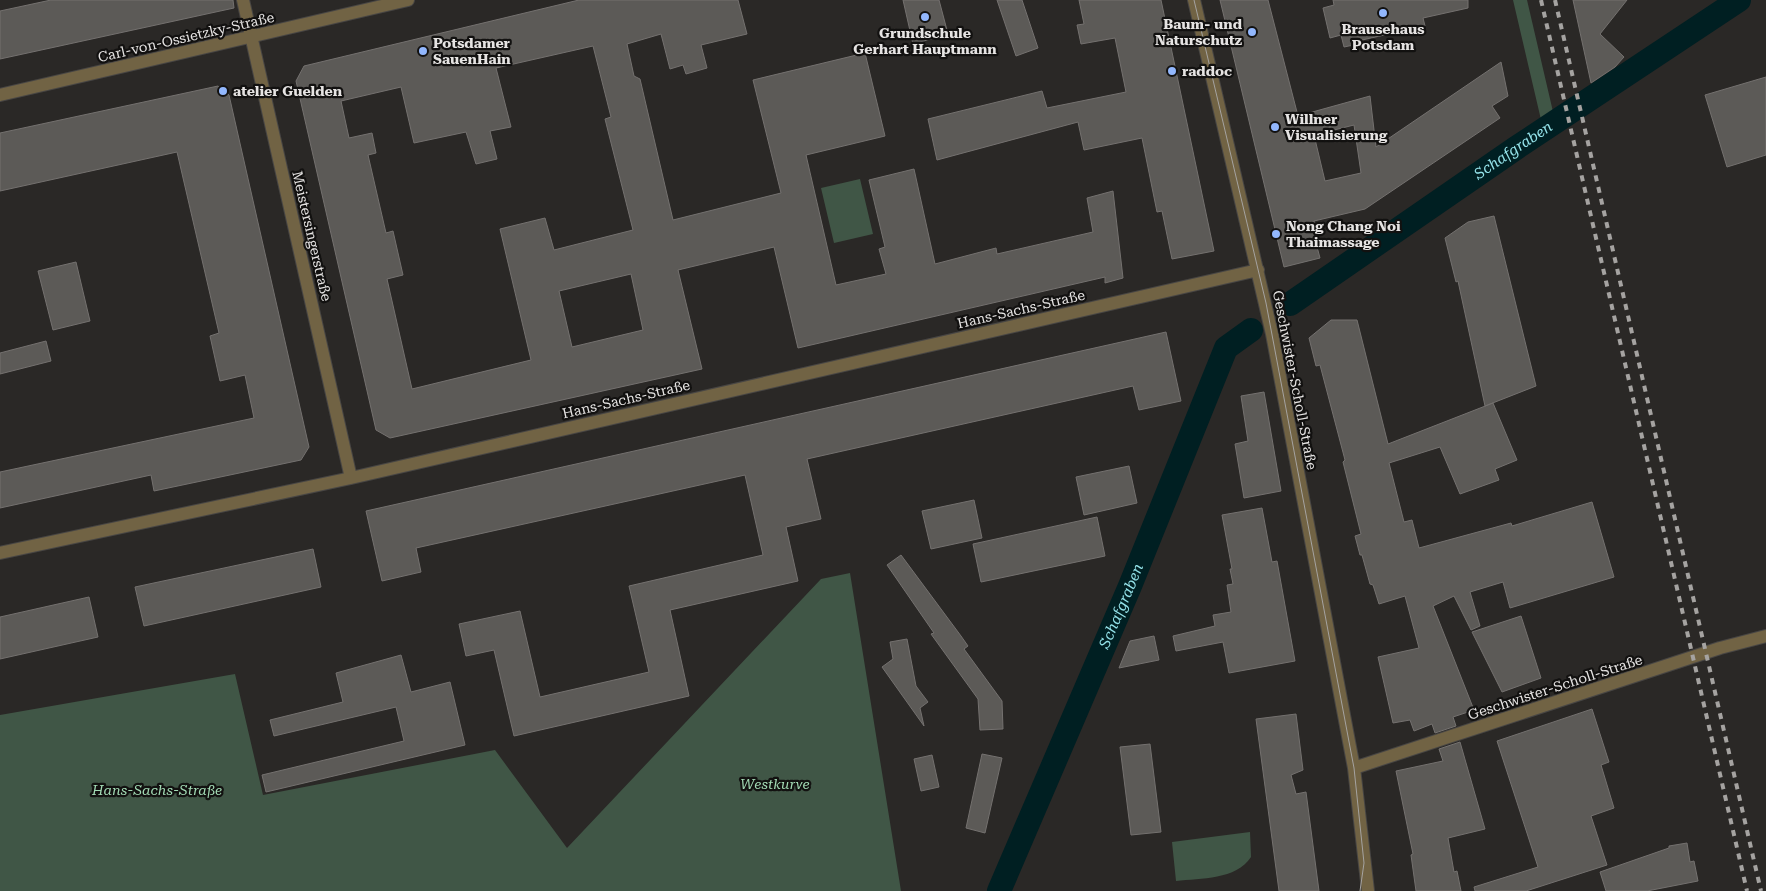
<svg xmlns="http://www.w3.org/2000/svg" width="1766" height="891" font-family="'Roboto Serif',serif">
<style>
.green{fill:#405646}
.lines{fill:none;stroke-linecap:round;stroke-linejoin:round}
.canal{stroke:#001f22;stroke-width:24}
.building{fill:#5c5a57;stroke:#74716f;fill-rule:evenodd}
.minor-casing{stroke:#484644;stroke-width:14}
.minor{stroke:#716344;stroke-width:12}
.tram{stroke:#a5a3a1;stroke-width:1}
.rail{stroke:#a5a3a1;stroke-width:4;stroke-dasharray:6 6;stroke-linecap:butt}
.poi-dot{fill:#92b7fd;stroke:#121110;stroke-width:2}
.labels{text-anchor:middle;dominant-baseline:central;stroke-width:4.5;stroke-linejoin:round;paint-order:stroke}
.poi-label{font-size:14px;font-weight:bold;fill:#e6e4e3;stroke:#121110;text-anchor:start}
.street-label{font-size:14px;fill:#e6e4e3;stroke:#121110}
.park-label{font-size:14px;font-style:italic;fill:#a3dbb5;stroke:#121110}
.water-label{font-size:15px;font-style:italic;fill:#94e3ea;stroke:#121110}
</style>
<rect width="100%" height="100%" fill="#2a2826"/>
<path class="green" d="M1513,0H1527L1554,116L1542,124Z
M860,179L873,234L834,243L821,188Z
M850,573L901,891H0V715L235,674L263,795L495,750L567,848L821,579Z
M1250,832L1251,857C1236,880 1201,878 1176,881L1172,842Z"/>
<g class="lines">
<g class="canal">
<path id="s1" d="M1290,304L1516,148L1739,0"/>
<path id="s2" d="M999,891L1130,586L1226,348L1251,330"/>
</g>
</g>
<path class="building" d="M51,0H233L234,8L0,59V11Z
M579,0H738L747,34L701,45L707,68L686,74L683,65L670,69L661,34L627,44L634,76L640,79L673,220L781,193L753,80L865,53L885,136L806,155L836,285L886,274L879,249L885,247L869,180L914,169L935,264L996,248L997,254L1093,232L1087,198L1113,191L1123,278L1105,283V277L798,348L774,247L678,270L702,369L390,438L376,430L296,81L304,66ZM593,46L611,117L605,119L633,230L554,250L545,218L500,229L531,360L412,389L387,279L403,275L393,231L386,233L368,155L376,153L372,133L349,138L341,101L401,87L414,143L466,132L476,164L497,159L490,131L511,127L496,68ZM631,274L643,330L572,347L559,291Z
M903,0H939L948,34L913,44Z
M997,0H1022L1038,48L1016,56Z
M1079,0H1161L1214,251L1172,259L1162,211L1157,212L1142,138L1084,150L1078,122L937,160L928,119L1042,91L1047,108L1126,92L1115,38L1081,44L1077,25L1084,24Z
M1220,0H1268L1298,116L1370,96L1376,147L1501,62L1508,96L1492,106L1500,118L1365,209L1314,221L1319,242L1316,243L1320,258L1284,267ZM1354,125L1361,173L1325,181L1314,135Z
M1333,0H1468V8L1423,18L1425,26L1362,40L1363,43L1344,47L1341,35L1330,38L1323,8L1334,5Z
M1573,0H1627L1600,34L1624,57L1615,67L1591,83Z
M1766,77V155L1727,167L1705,95Z
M218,86L229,95L309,447L301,460L154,491L151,475L0,508V472L254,418L245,375L220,381L210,336L219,333L177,152L0,191V133Z
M1494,216L1536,386L1485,406L1458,281L1456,282L1445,238L1468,222Z
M76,262L90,321L53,330L38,271Z
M1331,320H1357L1388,444L1493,403L1517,460L1495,469L1499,480L1460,494L1440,447L1389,463L1404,522L1412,520L1419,548L1511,523L1512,526L1592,502L1614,577L1510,608L1503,582L1470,592L1480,626L1471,630L1454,596L1433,606L1474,710L1453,717L1456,726L1435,733L1432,724L1414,731L1410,720L1393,723L1378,657L1419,648L1405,596L1379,604L1373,585L1370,584L1362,555H1360L1355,536L1361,534L1343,462L1345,460L1320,365L1316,366L1309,338Z
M1166,332L1181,401L1139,410L1133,386L807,459L821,519L786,527L798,581L670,610L689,696L514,736L494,650L466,656L459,624L520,611L540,697L649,672L629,586L763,555L745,475L416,548L421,572L382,581L366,511Z
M46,341L51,361L0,374V353Z
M1264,392L1281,491L1244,498L1235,444L1248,441L1241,396Z
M1129,466L1137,503L1084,515L1076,477Z
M974,500L982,538L931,549L922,511Z
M1262,508L1272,562L1277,561L1295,661L1229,673L1223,642L1176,651L1173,636L1215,626L1213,615L1231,612L1227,585L1233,584L1230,569H1232L1222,515Z
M1097,517L1105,556L981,582L973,544Z
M313,549L321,587L144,626L135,587Z
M901,555L961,636L968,646L964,649L1002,701L1003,729L980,730L978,699L931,634L934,633L887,565Z
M89,597L98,637L0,659V617Z
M1521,616L1541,678L1502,692L1472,632Z
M1154,636L1159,660L1119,668L1130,641Z
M907,639L916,686L928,702L920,708L924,726L882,667L893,659L890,642Z
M401,655L411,692L450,682L465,745L266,792L262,775L404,741L396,707L274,736L270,720L343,702L336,673Z
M1592,709L1609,762L1601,765L1614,808L1591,816L1607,865L1526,891H1475L1474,887L1538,867L1497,741Z
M1296,714L1303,770L1291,775L1296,794L1306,792L1319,891H1279L1256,719Z
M1460,742L1485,829L1448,838L1454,872L1457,871L1461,891H1416L1411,855L1413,854L1396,771L1443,761L1439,749Z
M1150,744L1161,832L1131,835L1120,747Z
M982,754L1002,758L985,833L966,828Z
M932,755L939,787L921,791L914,759Z
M1687,843L1690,862L1694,861L1698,881L1647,891H1606L1600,872L1669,848V846Z"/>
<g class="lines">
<g class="minor-casing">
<path id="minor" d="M243,0L351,478
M1194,0L1272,334L1354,768L1368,891
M0,95L408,0
M0,553L351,478L1258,270
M1354,768L1720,648L1766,636"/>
</g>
<use href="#minor" class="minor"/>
<path class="tram" d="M1194,0L1266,303L1354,768L1364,863L1360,891"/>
<path class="rail" d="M1541,0L1747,891
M1555,0L1761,891"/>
</g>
<g class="poi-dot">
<circle cx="1383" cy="13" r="5"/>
<circle cx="925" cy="17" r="5"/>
<circle cx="1252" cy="32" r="5"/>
<circle cx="423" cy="51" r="5"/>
<circle cx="1172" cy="71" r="5"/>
<circle cx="223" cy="91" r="5"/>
<circle cx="1275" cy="127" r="5"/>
<circle cx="1276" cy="234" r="5"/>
</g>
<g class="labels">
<g class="poi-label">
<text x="1242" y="24" text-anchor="end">Baum- und<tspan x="1242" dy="16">Naturschutz</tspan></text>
<text x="1383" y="29" text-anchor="middle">Brausehaus<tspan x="1383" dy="16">Potsdam</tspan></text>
<text x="925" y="33" text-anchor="middle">Grundschule<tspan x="925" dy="16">Gerhart Hauptmann</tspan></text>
<text x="433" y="43">Potsdamer<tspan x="433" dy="16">SauenHain</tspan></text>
<text x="1182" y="71">raddoc</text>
<text x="233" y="91">atelier Guelden</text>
<text x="1285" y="119">Willner<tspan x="1285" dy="16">Visualisierung</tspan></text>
<text x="1286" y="226">Nong Chang Noi<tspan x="1286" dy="16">Thaimassage</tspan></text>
</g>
<g class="street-label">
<text transform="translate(186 37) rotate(-13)">Carl-von-Ossietzky-Straße</text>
<text transform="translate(312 236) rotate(77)">Meistersingerstraße</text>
<text transform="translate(1021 309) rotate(-13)">Hans-Sachs-Straße</text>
<text transform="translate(1295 380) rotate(79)">Geschwister-Scholl-Straße</text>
<text transform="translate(626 399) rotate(-13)">Hans-Sachs-Straße</text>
<text transform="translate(1555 687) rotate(-18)">Geschwister-Scholl-Straße</text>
</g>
<g class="park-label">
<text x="775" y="784">Westkurve</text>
<text x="157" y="790">Hans-Sachs-Straße</text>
</g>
<g class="water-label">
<text stroke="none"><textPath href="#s1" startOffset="271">Schafgraben</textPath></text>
<text stroke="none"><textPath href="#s2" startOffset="310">Schafgraben</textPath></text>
</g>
</g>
</svg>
